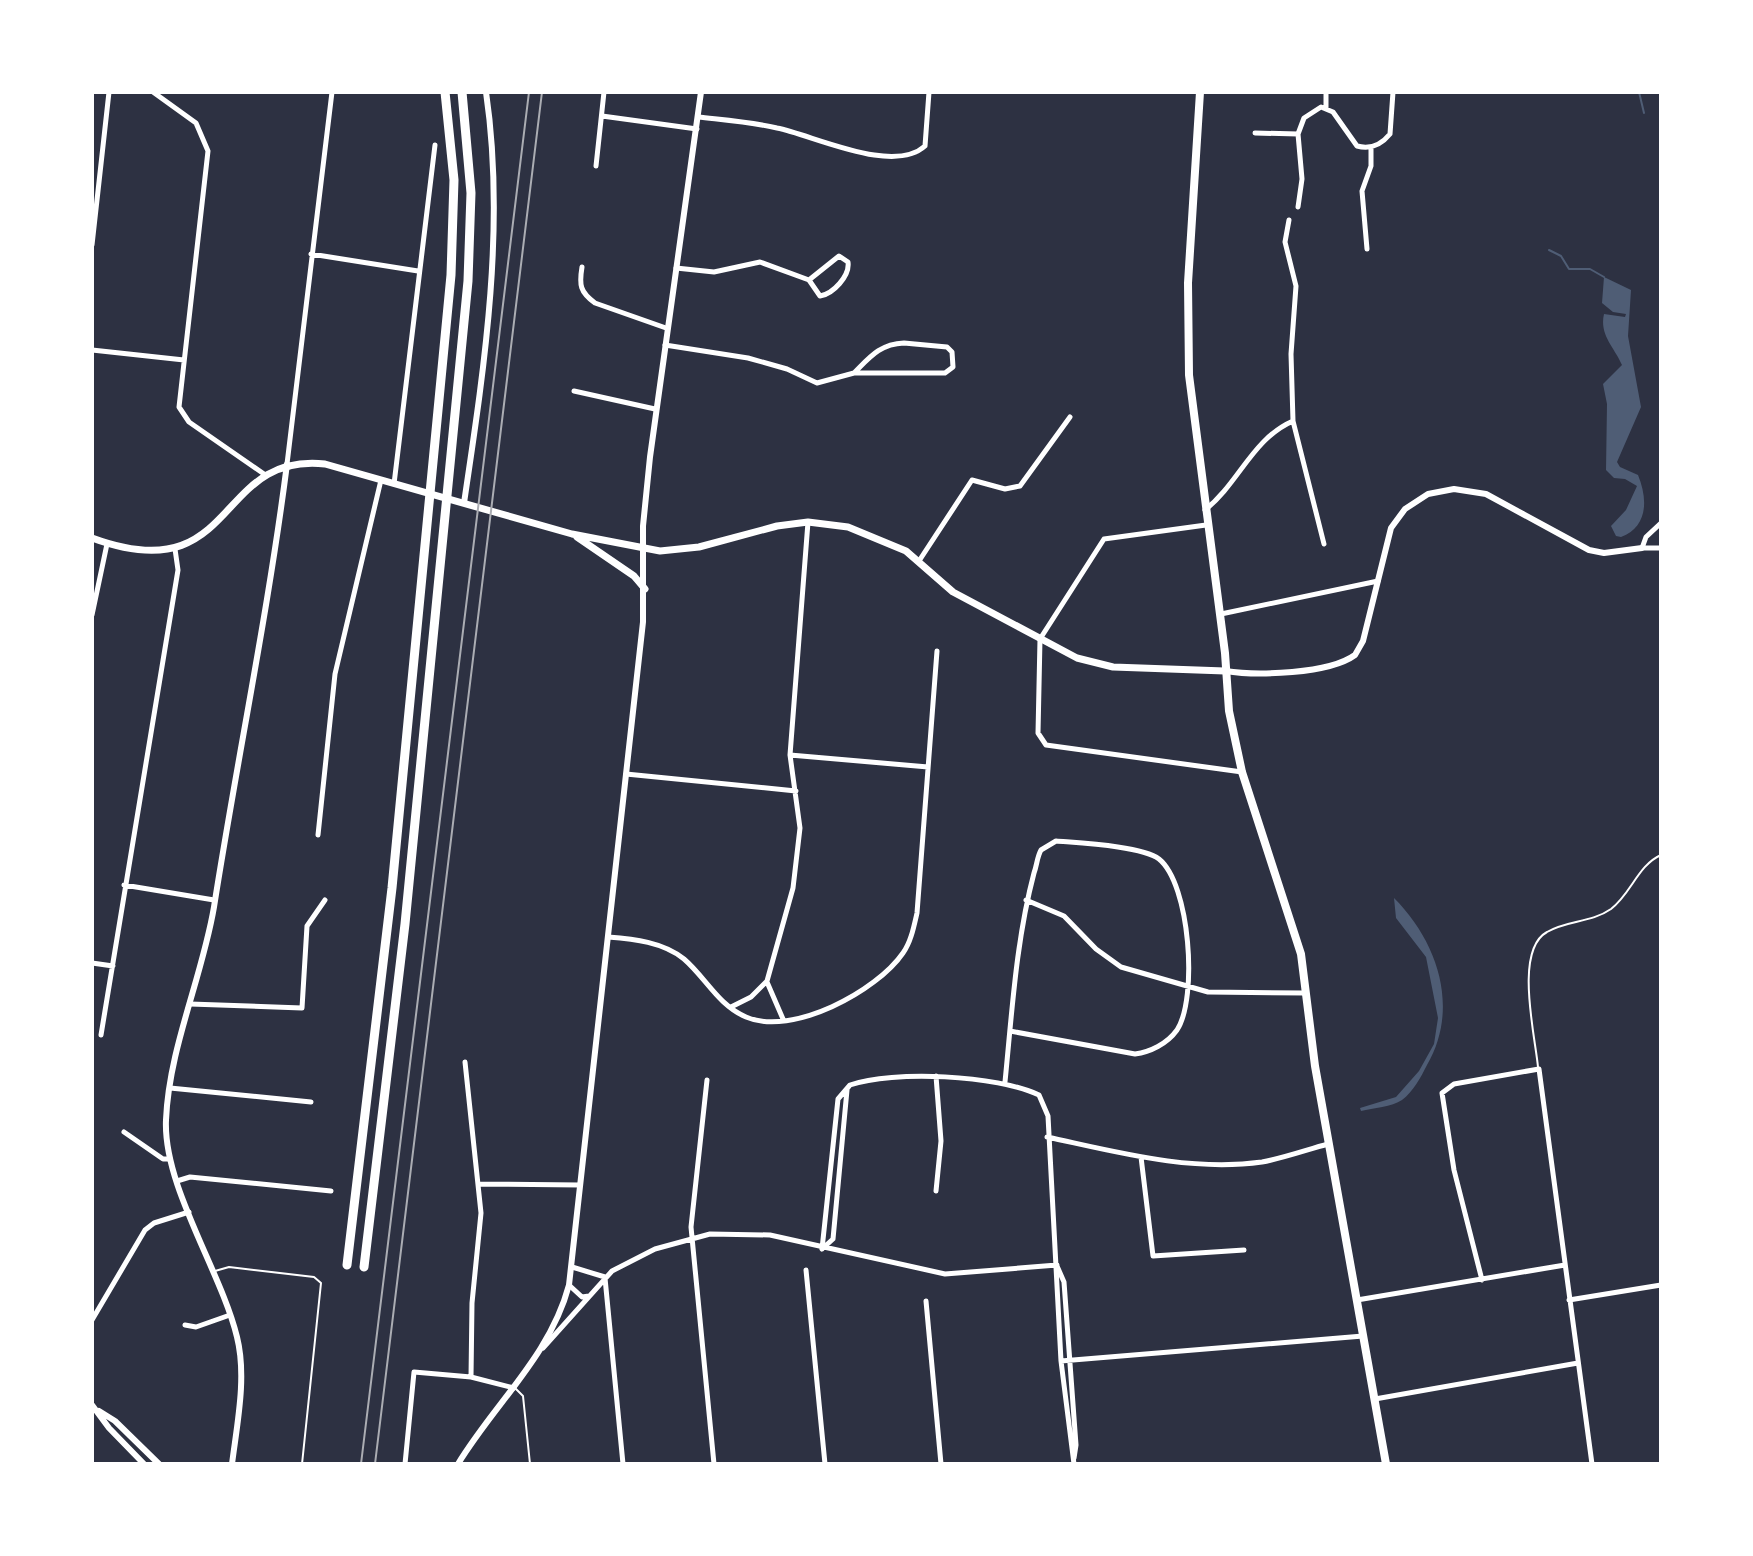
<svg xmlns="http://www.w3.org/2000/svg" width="1753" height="1556" font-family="'Exo 2',sans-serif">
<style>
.water{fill:#4f5d75}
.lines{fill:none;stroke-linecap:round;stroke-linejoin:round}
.stream{stroke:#4f5d75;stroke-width:2}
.service{stroke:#fff;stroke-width:2}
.minor{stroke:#fff;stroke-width:5}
.tertiary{stroke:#fff;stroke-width:6}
.secondary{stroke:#fff;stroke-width:7}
.primary{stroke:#fff;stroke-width:8}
.motorway{stroke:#fff;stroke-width:9}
.rail{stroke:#abadb3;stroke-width:2}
</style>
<rect width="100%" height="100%" fill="#2d3142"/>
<path class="water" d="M1604,277L1631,290L1628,336L1641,407L1617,462L1620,467L1638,475C1648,499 1648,527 1621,537L1616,536L1611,526L1626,510L1637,486L1625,479L1614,478L1606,470L1607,404L1603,384L1622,365C1615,348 1599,335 1604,314L1625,317L1626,314L1613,312L1602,303Z
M1394,898C1438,942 1460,1008 1427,1065C1421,1077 1413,1092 1402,1100C1392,1107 1373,1108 1361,1111L1360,1108L1396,1097L1419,1071L1434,1044L1438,1018L1426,957L1396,918Z"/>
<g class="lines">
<path class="stream" d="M1639,92L1644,113
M1549,250L1561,256L1569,269H1590L1604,277"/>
<path class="service" d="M1538,1067C1535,1035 1514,950 1547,932C1567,920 1591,923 1611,909C1631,894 1638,865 1661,855
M215,1271L229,1267L314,1277L321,1283L302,1464
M516,1389L523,1396L530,1464"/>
<path class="minor" d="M153,92L196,123L208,151L179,407L189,422L264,474
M1326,92V108
M602,116L697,129
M698,117C724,120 751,122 777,128C813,135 893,175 925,146L929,92
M1255,133L1298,134
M1298,134L1304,118L1321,107L1333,112L1357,146C1371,150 1381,145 1390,134L1393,92
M596,166L604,92
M1298,207L1302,179L1298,134
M92,245L109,92
M1367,249L1362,191L1371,166V148
M311,254L418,271
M839,256L848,262C850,276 833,294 820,296L809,280Z
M582,267C579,285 580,292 595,303L666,328
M676,268L714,272L760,262L809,280
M904,343L947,347L952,352L953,367L945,373H854C870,357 880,344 904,343Z
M665,345L748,358L787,369L817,383L854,373
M92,350L184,360
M574,391L655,409
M1293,421L1324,544
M287,464L332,92
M394,484L435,145
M1205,510C1239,483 1252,439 1293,421L1291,354L1296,286L1285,242L1289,220
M1661,523L1646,537L1642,548H1661
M1206,525L1104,539L1040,639L1038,733L1046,745L1242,772
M919,561L972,480L1005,489L1020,486L1070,417
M1221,614L1378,581
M92,615L107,544
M790,755L928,767
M626,774L796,791
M318,835L335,674L381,480
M124,885L214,900
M1026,900L1064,916L1096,949L1121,967L1208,992L1305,993
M608,937C634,939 663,942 684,959C706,978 718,1005 746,1017C792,1037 877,991 903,953C911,942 914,926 917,913L937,651
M92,963L113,966
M767,982L783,1019
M190,1004L302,1008L307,926L325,900
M731,1007L751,997L767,981L793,888L800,828L790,755L808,522
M101,1035L178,570L175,549
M465,1062L481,1213L472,1303L471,1377
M707,1080L691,1227L714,1464
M1005,1082C1012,1012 1016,941 1034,873C1037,865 1037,857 1041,850L1056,841C1079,843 1142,846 1159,859C1190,884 1198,998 1177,1030C1167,1044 1150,1052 1135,1054L1010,1031
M170,1088L311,1102
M124,1132L163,1159H170
M1047,1137C1117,1152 1190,1172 1262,1162C1284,1158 1306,1150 1328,1144
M1141,1157L1153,1256L1244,1250
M177,1181L190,1177L331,1191
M479,1184L580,1185
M936,1191L941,1141L936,1076
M822,1249L838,1099L850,1085C893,1070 997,1075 1039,1095L1048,1116L1061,1361L1074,1464
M822,1249L833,1239L847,1090
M1057,1266L1064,1282L1076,1445L1074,1458
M572,1267L605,1277
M806,1270L825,1464
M605,1278L623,1464
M1482,1280L1454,1170L1442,1093L1454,1084L1539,1069L1592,1464
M569,1285L582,1297L589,1296
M1357,1300L1565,1265
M1569,1300L1661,1285
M926,1301L941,1464
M92,1320L145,1230L154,1223L189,1212
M185,1325L196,1327L230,1315
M543,1348L612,1271L655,1249L710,1234L770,1235L945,1274L1057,1265
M1061,1361L1363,1336
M1375,1399L1578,1363
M405,1464L414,1372L471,1377L514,1388"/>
<path class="tertiary" d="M464,503C484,369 506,228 486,92
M1225,671C1257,676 1329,674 1355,655L1363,641L1391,528L1405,509L1428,494L1454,489L1486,494L1589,550L1604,553L1642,548
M92,1405L109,1428L144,1464
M99,1411L115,1421L159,1464
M232,1464C237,1424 247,1377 237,1337C221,1271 163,1186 166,1120C169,1048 202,978 214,907C237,760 268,613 287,464
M458,1464C495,1403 550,1356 569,1285L643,622V526L650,457L701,92"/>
<path class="secondary" d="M577,537L634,576L645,589
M92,538C239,592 213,452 325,464L572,534L660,551L699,547L777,526L808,522L848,527L906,551L953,592L1077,658L1113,667L1225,671"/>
<path class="primary" d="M1200,92L1188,283L1189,375L1225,653L1229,711L1242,772L1301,954L1315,1066L1386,1464"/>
<path class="motorway" d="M347,1265L392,888L451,275L454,180L445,92
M364,1267L405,924L468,281L471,193L462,92"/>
<path class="rail" d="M361,1464L529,92
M375,1464L542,92"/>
</g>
<rect width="1753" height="1556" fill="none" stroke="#ffffff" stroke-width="188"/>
</svg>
